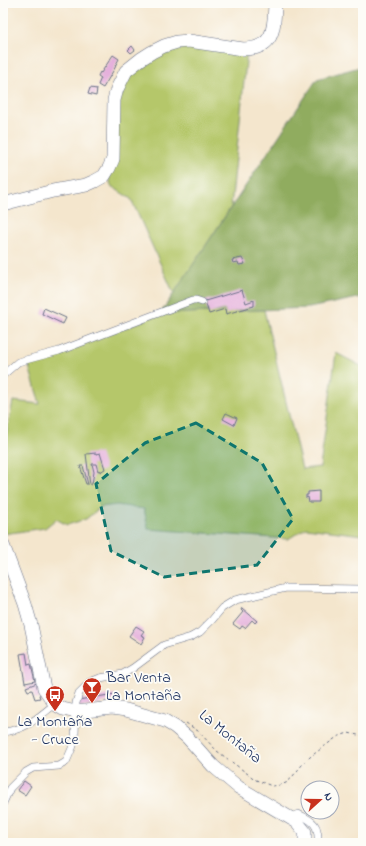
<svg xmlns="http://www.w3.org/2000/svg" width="366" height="846" font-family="'Indie Flower',sans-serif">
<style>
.green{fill:#b5c76a;stroke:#687b64}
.forest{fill:#90ac5e;stroke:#566e5e}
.building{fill:#e4afdb}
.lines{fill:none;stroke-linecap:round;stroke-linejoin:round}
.street-casing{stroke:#676f85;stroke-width:8}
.highway-casing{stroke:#676f85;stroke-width:14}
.path{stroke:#676f85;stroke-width:1;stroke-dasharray:3 3;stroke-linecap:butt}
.street{stroke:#fff;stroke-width:7}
.highway{stroke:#fff;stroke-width:13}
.marked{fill:#0f766e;fill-opacity:0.2;stroke:#0f766e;stroke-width:3;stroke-dasharray:8 5;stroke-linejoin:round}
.labels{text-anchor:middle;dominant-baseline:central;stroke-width:3.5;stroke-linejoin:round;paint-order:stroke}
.poi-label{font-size:16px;fill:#1b2f5e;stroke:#fdfcf7;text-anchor:start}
.street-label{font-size:16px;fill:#1b2f5e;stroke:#fdfcf7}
</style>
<rect width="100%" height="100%" fill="#fdfcf7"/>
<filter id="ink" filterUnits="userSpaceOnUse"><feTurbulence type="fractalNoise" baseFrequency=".025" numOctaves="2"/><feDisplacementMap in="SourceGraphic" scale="8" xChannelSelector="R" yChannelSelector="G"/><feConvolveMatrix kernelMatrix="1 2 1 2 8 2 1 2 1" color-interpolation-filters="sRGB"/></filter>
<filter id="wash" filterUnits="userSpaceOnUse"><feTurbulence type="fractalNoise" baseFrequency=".012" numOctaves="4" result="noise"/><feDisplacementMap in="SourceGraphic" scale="16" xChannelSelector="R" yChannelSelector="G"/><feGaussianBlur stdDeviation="0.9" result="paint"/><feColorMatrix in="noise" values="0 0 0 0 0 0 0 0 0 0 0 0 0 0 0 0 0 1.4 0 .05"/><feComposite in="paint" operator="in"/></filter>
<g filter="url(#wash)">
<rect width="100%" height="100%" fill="#f4e6cd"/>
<path class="green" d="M188,46L247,52L231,207L174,294L131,199L111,186L109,176L119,102L123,80L135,67L173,47Z
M264,310L302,469L320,467L336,353L363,367V535L306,528L288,539L148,529L144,509L117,505L101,507L86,519L67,525L56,519L45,528L3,534V450L13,401L40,404L28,363L160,314Z"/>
<path class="forest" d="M363,66V297L309,308L160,314L317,79Z"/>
<g id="blocks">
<path class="building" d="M132,46L135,50L131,53L128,50Z
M113,55L119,59L115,66H116L103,88L98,85L101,78L98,76L100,72L101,73Z
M90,88L97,89L96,96L88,94Z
M242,258L245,264L239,265L238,262L233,263L232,260Z
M242,290L246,303L254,300V306L226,314L225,309L209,314L205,301Z
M44,308L66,318L63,324L42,314Z
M226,413L237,418L234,425L223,419Z
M96,453V454L100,453L105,469L100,472V470L98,471L96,464H92L94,472L92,484L90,485L86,454Z
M80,466H83L88,484H86Z
M319,491V502H309L308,497L306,498V495H308V492Z
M242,608L257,621L255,623L252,620L245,628L242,626L240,629L233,624L243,612L241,610Z
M136,626L144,631L141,635L145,637L141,644L129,636Z
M26,653L28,665L31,664L35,681L25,683L20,654Z
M37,683L41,694L39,695L40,698L35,699L32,690L28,691L26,687Z
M115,694L117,700L79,707L78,700Z
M24,781L31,786L25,795L17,790Z"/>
</g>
</g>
<g filter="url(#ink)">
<use href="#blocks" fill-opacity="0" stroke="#676f85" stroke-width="1"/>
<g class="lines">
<g class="street-casing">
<path id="street" d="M3,375L18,362L59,351L193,300H196L202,302
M3,732C26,730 37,718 55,704
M3,803L10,788L26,772L33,768L59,766L66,762L73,746L75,736L76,703L79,693L90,682L100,678L123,674L133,668L164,645L191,637L200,632L212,620L222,608L235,600L286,588L363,589
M290,818L298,814C314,821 319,825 318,843"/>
</g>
<g class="highway-casing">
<path id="highway" d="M3,204L53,191L86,185L95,181L104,176L109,168L113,159L114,100L117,89L126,71L141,59L152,52L164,46L177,42L189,41L243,49C275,49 274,28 275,3
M3,545L25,604L31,625L44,688L55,704L63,709L76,712L112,708L126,710L165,721L175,727L187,737L213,766L238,787L297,822L305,832V843"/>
</g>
<path class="path" d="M186,723L198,731L217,751L256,780L272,786L281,785L288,782L302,765L310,757L337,737L348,733L363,736"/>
<use href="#street" class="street"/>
<use href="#highway" class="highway"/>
</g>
</g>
<path class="marked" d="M196,423L262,463L293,519L257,565L164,577L111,551L96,484L145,443Z"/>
<defs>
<g id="bar-pin" transform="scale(1)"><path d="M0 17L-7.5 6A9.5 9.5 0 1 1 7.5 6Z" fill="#c8321e" stroke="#fdfcf7"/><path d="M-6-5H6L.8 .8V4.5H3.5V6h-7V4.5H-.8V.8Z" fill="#fff"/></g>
<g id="bus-pin" transform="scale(1)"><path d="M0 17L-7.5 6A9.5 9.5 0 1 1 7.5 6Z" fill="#c8321e" stroke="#fdfcf7"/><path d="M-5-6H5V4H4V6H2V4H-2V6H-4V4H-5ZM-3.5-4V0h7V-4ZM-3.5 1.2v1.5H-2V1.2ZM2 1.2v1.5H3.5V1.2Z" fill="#fff"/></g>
</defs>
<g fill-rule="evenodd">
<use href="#bar-pin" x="92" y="687"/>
<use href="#bus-pin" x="55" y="695"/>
</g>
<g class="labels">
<g class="poi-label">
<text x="106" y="678">Bar Venta<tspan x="106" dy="18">La Montaña</tspan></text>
<text x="55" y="722" text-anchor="middle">La Montaña<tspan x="55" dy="18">- Cruce</tspan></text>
</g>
<g class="street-label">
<text transform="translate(230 737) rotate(39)">La Montaña</text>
</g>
</g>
<rect width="366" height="846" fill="none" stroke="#fdfcf7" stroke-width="16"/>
<g transform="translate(320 800) rotate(69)"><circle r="19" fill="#fdfcf7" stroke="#a3aaba"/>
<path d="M0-3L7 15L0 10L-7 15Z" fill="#c8321e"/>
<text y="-6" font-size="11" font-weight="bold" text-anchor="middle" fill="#1b2f5e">N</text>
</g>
</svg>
